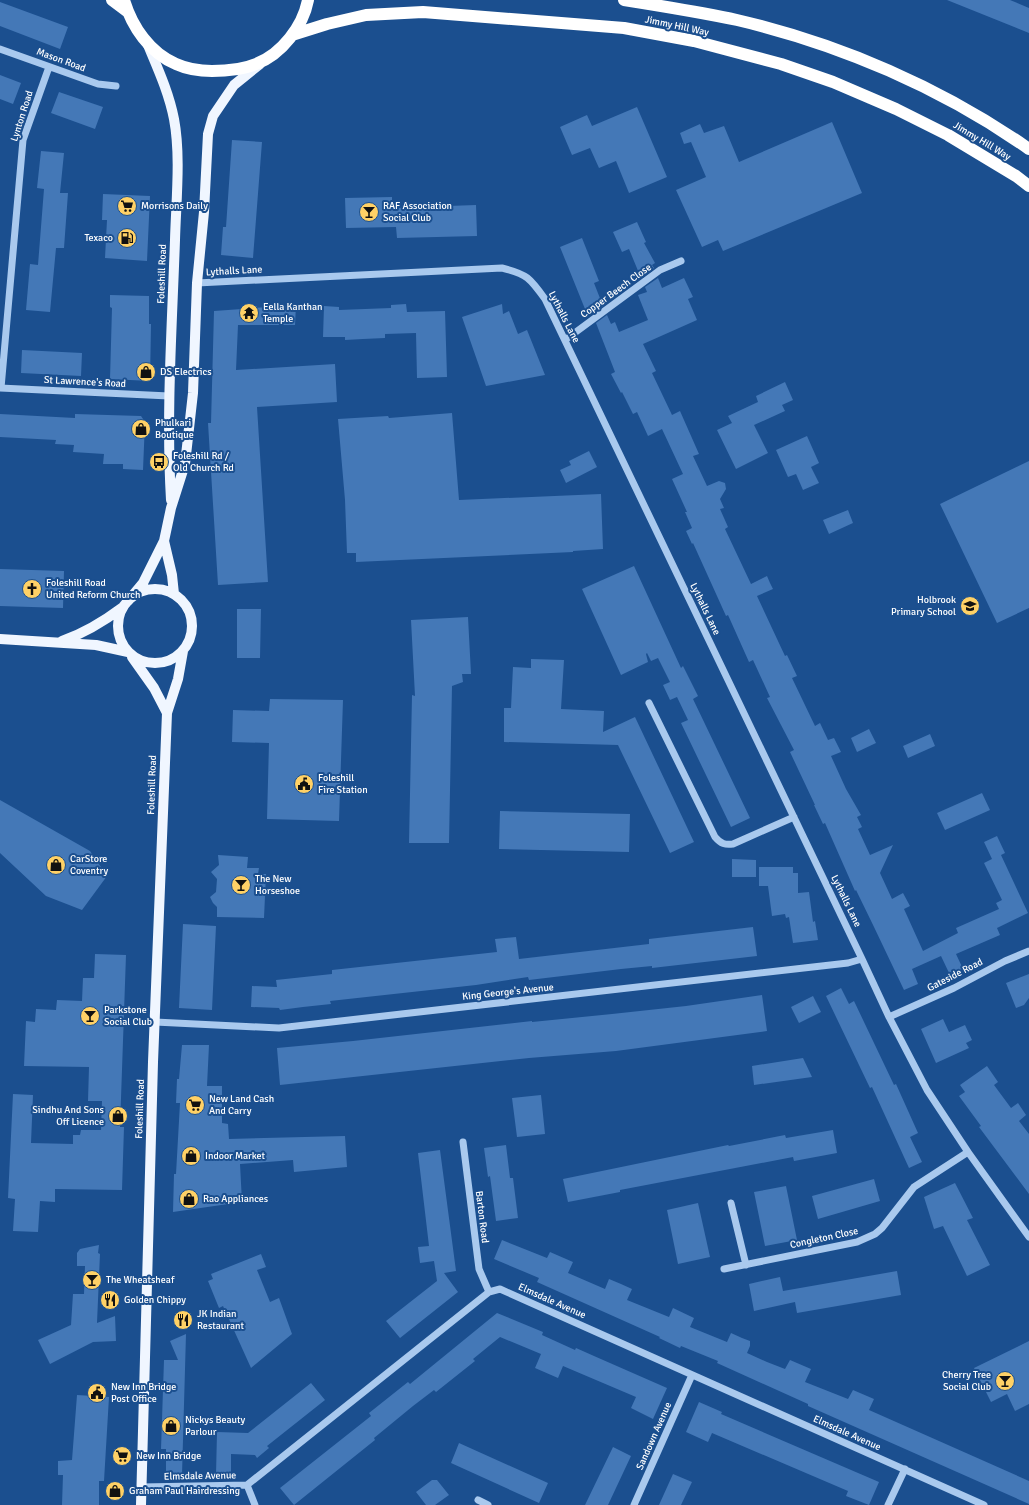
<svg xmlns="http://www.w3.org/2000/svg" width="1029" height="1505" font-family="Signika,sans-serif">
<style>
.building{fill:#4478b7}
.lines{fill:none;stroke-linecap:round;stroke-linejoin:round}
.minor{stroke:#a9c9ee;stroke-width:7}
.major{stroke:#f0f6ff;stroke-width:10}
.highway{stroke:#fff;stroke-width:12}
.labels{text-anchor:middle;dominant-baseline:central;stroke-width:4;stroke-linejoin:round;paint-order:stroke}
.street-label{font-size:10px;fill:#fff;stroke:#1b4f8f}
.poi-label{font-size:10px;fill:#fff;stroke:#1b4f8f;text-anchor:start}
</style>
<rect width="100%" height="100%" fill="#1b4f8f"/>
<path class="building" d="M947,0H1010L1029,8V33Z
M0,2L68,27L60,49L0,26Z
M0,75L21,83L13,104L0,99Z
M59,92L103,107L95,129L51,113Z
M637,107L667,177L629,193L616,161L599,168L590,148L572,155L560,127L587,115L592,126Z
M832,122L862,193L723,251L718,240L702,247L676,190L706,177L691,142L684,144L680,133L700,124L704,133L724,126L739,162Z
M232,140L262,142L253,258L221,255L223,227H226Z
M41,151L64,153L60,193H68L64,248H56L50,312L26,310L30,264L38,265L44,189L37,188Z
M103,194L150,196L147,261L105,258L107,220H102Z
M392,197V208L476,205L477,236L397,238L396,227L346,228L345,198Z
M637,222L646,242L644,243L655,263L652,265L654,268L641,278L629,249L622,252L613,232Z
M582,238L599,281L594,283L603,306L592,314L589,307L585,309L560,247Z
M658,278L662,288L684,278L693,297L688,299L697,320L643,344L656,371L652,373L672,415L680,411L699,454L693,456L707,486L719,481L725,483L726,489L720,499L724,508L720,509L728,527L725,529L751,584L767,576L770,583L773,589L757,596L785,656L787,655L797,676L792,678L815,726L820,723L828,740L834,738L841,752L831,756L846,789L861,815L857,817L862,827L858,829L870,855L893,845L880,873L892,899L903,893L910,906L904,909L923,951L958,933L956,928L999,909L996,903L1002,900L984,863L992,859L984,842L997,836L1005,853L1001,855L1028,913L997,928L1000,935L956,954L963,969L950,975L941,956L912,969L918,984L904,990L874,927L856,890L855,891L825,823L823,824L814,805H815L790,752L794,750L767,698L770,697L753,660L749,662L728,615L726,616L717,596L693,543L692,544L686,531L692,528L685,512H687L672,479L683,474L662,429L648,436L637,412L633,414L622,392L621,393L611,374L615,372L596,323L607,315L611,324L615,322L619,332L648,320L638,295L647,292L645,287Z
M110,295L149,296V324H151L150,381L110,379L112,308L110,307Z
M406,304L407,312L445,311L447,377L417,378L416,333L385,334V338L363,339L345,340V337H323L324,306L339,307V310L391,308V305Z
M502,304L503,314L509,311L518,334L527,330L545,375L486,386L462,317Z
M296,305L295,325H238L236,370L335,364L337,402L257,407L268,582L218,585L208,423H211L214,311Z
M22,350L82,353L81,376L21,373Z
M785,382L793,400L782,405L785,411L754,425L768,453L736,469L717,430L732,423L728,416L758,402L756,396Z
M452,413L459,500L601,494L603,549L573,551V552L356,562V553H347L345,500L338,419L388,416L389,418Z
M0,414L75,418V414L141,416L145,422L143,470L123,469V464H103L104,454L73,452L74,445L55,444L56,440L0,437Z
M807,436L819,463L811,467L819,483L803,490L796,474L788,477L776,450Z
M589,451L597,467L566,483L560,470L571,465L569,461Z
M1029,461V608L997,623L940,504Z
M848,510L853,523L829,534L823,520Z
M634,566L681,668L683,666L698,696L693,699L750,818L731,827L681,723L688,720L677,697L670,700L663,685L670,682L658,658L651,661L647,653L646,654L648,662L621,675L582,589Z
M0,569L64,571L63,608L0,606Z
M237,609H261L260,658H237Z
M468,617L471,674H462L463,682L452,686L449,843H409L412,695L415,696L411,620Z
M531,659L564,660L561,709L604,711L603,732L635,717L694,842L670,853L618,745L504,742V708H511L513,667L531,668Z
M270,699L343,700L339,821L267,819L269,743L232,742L233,710L269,711Z
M869,729L876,743L857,752L851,738Z
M930,734L935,746L908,758L903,746Z
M982,793L990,810L945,830L937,813Z
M0,800L90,851L107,876L82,910L46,896L0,853Z
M500,811L630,814L629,852L499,849Z
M218,855L248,857L247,868H259L258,874H266L264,918L217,917V907L213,903L210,897L216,892L217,879L211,872L219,865Z
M732,859L756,860V877H732Z
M759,867H793V873H798V893L809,892L813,922L815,921L818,940L793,943L789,917L786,918L785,914L772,916L768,886H759Z
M183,924L216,926L212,1010L179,1008Z
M753,927L757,956L652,968V966L621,969L529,980L528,977L476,985L330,1001L331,1004L303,1007L280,1010L279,1008L251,1007L252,986L277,987L276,980L332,974V970L497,952L495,939L516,937L519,959L649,944V939Z
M95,954L126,955L120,1127H124L122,1190L55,1189V1202L40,1201L38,1232L13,1231L15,1199L8,1198L13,1094L33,1095L31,1143L73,1144V1135H80L81,1130H101L102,1101H88L89,1067L24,1066L26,1021L35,1022L36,1009L56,1010L57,1000L82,1001L83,978H94Z
M1029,974V998L1024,1005L1016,1008L1006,983Z
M841,988L849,1004L854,1001L894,1085L896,1084L918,1133L910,1137L922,1162L909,1168L872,1087L870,1088L826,996Z
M762,995L767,1031L616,1051L529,1058L280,1085L277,1048L353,1041L532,1021V1022L612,1014L686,1006Z
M813,996L821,1012L799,1023L791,1007Z
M943,1019L949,1032L965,1025L972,1040L966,1043L969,1048L936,1063L921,1029Z
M182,1045H209L207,1086H222V1123L228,1124L229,1139L345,1136L347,1167L294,1172L293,1160L240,1164L242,1202L173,1212L174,1174H176L180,1103H176L177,1079H179Z
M803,1058L812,1077L754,1085L752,1066Z
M987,1066L998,1082L994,1085L1011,1108L1018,1103L1026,1115L1019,1121L1029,1134V1194L979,1127L981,1126L959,1096L965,1092L960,1085Z
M541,1095L545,1134L517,1137L512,1098Z
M833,1130L837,1153L794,1161L793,1157L620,1190V1192L568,1202L563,1179L728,1145L729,1146L785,1135L786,1138Z
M506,1145L510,1178H513L518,1218L496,1221L490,1176L488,1177L484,1148Z
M440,1150L456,1271L444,1273L458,1292L400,1338L386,1321L437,1281L434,1261L420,1263L418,1247L429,1246L418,1153Z
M874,1179L880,1201L818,1219L812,1196Z
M955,1183L973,1218L967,1220L990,1265L967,1276L943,1226L934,1229L924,1197Z
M786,1186L797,1240L765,1246L754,1192Z
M698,1203L710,1257L678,1264L667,1210Z
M502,1240L547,1258L550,1252L573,1262L568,1273L605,1289L609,1279L621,1284L632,1289L627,1300L669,1317L673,1308L694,1318L690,1327L727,1342L731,1333L742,1338L750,1341V1346L747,1353L767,1362L785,1369L790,1360L811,1369L805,1382L848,1399L853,1390L874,1399L869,1410L1029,1481V1504L808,1406V1404L717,1363L718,1361L681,1346L680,1348L659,1338L660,1337L537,1282L539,1278L494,1259Z
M99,1245L98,1253L100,1254L97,1323L115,1316L116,1341L93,1342L50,1364L38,1340L71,1325L73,1294H84L85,1266H77V1253L80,1249Z
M261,1254L266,1267L257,1270L270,1302L279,1298L292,1334L251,1368L223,1306L219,1308L208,1281L213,1279L211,1274Z
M897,1271L901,1295L797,1313L795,1302L754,1311L749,1284L780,1277L783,1291Z
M497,1313L543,1332L542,1335L575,1350L576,1348L594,1356L667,1388L653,1419L631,1408L636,1397L563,1366L558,1378L535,1368L541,1354L500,1337L473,1359L475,1361L436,1392L434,1390L413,1406L374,1438L375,1440L294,1505L280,1488L371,1416L369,1413L408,1382L410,1384Z
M186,1334L182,1475L166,1474V1449H161L164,1360H178L170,1341Z
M1029,1341V1404L1015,1411L1007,1394L991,1402L974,1368Z
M311,1383L325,1400L267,1446L269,1448L257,1458L255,1455L231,1454V1475H216L217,1432L248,1433Z
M77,1395L109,1397L104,1481H99V1505H62L63,1475H58V1461L72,1460Z
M699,1402L722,1412L721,1414L879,1482L869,1505L846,1496L848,1491L712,1433L708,1442L686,1432Z
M459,1443L548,1483L539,1503L451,1463Z
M613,1447L631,1456L608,1505H585Z
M673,1474L692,1482L681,1505H659Z
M432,1480H437L449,1495L435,1505H426L416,1492Z"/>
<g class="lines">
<path class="minor" d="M0,49L98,84L116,86
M197,283L502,268C527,274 530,278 545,299L862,959L889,1017L927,1090L968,1152L1029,1237
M565,340L660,270L681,261
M0,388L169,396
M1,388L23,140L49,67
M649,703L715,837C721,844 725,845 733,844L794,817
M889,1017L954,988L1005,961L1029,951
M155,1022L279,1028L848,963L862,959
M463,1142L479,1269L489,1292
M731,1203L746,1265
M724,1269L857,1242L875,1234L882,1228L914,1187L968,1152
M247,1485L255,1505
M142,1487L247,1485L489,1292L500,1289L984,1505
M478,1500L488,1505
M634,1505L692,1375
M888,1505L905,1469"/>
<path class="major" d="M148,45C158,69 169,93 174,119C181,156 176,202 175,240C172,327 166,414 171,500
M164,541L172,575L174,594
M118 626a37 37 0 1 1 74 0a37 37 0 1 1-74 0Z
M128,601L143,583L164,541L171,508L185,464L193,393L197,283L204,212L208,134L213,116L234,85L260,64
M0,639L96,645L128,652
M62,641C85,633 103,622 123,607
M132,657L154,688L167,713
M141,1505L153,1062L167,713L178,679L183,651"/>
<path class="highway" d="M112,0L128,12
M124,0C132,27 150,53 176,64C187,69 199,71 212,71C227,71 242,70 256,64C282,54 303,26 308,0
M624,0C662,6 700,12 737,20C840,44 942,88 1029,149
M292,35L327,24L366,15L423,12L624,28L694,41L781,64L833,82L896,109L948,135L1016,176L1029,186"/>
</g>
<defs>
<g id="supermarket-disc" transform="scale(1)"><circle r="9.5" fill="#ffd166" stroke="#1b4f8f"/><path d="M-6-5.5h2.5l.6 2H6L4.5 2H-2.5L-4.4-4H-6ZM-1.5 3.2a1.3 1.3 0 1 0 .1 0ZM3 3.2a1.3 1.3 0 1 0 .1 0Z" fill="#111"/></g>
<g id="bar-disc" transform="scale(1)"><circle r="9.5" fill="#ffd166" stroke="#1b4f8f"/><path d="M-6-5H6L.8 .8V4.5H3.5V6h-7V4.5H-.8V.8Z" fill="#111"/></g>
<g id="fuel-disc" transform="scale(1)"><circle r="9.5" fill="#ffd166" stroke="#1b4f8f"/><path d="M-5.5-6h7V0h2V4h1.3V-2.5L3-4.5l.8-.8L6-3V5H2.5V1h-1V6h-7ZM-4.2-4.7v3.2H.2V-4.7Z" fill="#111"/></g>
<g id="temple-disc" transform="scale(1)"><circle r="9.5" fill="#ffd166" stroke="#1b4f8f"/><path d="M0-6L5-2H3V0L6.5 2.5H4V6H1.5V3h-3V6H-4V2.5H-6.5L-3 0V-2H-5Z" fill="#111"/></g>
<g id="shop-disc" transform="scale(1)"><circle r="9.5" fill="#ffd166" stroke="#1b4f8f"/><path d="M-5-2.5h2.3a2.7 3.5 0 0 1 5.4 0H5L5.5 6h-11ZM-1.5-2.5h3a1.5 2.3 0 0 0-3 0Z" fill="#111"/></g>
<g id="bus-disc" transform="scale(1)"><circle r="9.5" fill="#ffd166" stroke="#1b4f8f"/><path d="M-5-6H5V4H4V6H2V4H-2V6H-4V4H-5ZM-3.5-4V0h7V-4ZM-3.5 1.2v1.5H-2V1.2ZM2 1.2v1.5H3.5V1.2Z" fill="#111"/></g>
<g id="church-disc" transform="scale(1)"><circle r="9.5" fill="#ffd166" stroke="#1b4f8f"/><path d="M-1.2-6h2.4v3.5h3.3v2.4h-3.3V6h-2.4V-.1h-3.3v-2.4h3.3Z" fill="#111"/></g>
<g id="school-disc" transform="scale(1)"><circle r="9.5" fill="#ffd166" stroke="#1b4f8f"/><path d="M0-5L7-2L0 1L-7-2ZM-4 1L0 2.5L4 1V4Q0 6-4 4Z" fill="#111"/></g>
<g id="civic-disc" transform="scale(1)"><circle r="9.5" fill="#ffd166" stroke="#1b4f8f"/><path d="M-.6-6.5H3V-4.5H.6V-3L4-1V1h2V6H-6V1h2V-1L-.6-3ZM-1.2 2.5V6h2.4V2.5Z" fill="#111"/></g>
<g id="restaurant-disc" transform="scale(1)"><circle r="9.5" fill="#ffd166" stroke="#1b4f8f"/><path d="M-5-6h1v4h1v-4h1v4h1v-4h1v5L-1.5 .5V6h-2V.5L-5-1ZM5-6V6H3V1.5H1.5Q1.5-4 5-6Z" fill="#111"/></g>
</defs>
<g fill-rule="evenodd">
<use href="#supermarket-disc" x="127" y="206"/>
<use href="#bar-disc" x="369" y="212"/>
<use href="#fuel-disc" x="127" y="238"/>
<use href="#temple-disc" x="249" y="313"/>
<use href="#shop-disc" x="146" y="372"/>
<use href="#shop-disc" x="141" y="429"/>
<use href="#bus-disc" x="159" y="462"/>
<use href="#church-disc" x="32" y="589"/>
<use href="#school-disc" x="970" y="606"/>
<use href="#civic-disc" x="304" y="784"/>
<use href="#shop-disc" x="56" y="865"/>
<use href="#bar-disc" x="241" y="885"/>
<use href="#bar-disc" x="90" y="1016"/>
<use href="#supermarket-disc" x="195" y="1105"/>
<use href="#shop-disc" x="118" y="1116"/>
<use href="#shop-disc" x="191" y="1156"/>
<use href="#shop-disc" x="189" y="1199"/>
<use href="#bar-disc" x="92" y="1280"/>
<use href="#restaurant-disc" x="110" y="1300"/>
<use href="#restaurant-disc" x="183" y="1320"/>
<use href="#bar-disc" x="1005" y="1381"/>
<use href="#civic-disc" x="97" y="1393"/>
<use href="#shop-disc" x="171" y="1426"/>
<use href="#supermarket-disc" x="122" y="1456"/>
<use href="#shop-disc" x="115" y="1491"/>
</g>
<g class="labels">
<g class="street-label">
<text transform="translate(677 26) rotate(12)">Jimmy Hill Way</text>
<text transform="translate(61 60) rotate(20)">Mason Road</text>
<text transform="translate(22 116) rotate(-72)">Lynton Road</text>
<text transform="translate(982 141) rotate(31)">Jimmy Hill Way</text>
<text transform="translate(234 271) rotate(-3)">Lythalls Lane</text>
<text transform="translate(162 274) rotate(-88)">Foleshill Road</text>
<text transform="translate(616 291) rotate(-36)">Copper Beech Close</text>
<text transform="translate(564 317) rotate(63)">Lythalls Lane</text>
<text transform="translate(85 382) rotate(3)">St Lawrence's Road</text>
<text transform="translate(705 609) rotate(64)">Lythalls Lane</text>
<text transform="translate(152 785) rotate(-88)">Foleshill Road</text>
<text transform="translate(846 901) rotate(64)">Lythalls Lane</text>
<text transform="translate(955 975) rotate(-27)">Gateside Road</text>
<text transform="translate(508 992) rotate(-6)">King George's Avenue</text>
<text transform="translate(140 1109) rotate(-88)">Foleshill Road</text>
<text transform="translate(482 1217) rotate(83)">Barton Road</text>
<text transform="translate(824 1238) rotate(-12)">Congleton Close</text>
<text transform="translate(552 1301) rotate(24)">Elmsdale Avenue</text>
<text transform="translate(847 1433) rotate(24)">Elmsdale Avenue</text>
<text transform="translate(654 1436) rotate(-66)">Sandown Avenue</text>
<text transform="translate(200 1476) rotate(-1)">Elmsdale Avenue</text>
</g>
<g class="poi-label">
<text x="141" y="206">Morrisons Daily</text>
<text x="383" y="206">RAF Association<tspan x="383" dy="12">Social Club</tspan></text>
<text x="113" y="238" text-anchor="end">Texaco</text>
<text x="263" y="307">Eella Kanthan<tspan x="263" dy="12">Temple</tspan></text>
<text x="160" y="372">DS Electrics</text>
<text x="155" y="423">Phulkari<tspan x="155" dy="12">Boutique</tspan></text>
<text x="173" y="456">Foleshill Rd /<tspan x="173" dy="12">Old Church Rd</tspan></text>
<text x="46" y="583">Foleshill Road<tspan x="46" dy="12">United Reform Church</tspan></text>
<text x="956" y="600" text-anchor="end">Holbrook<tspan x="956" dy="12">Primary School</tspan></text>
<text x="318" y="778">Foleshill<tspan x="318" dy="12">Fire Station</tspan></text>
<text x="70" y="859">CarStore<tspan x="70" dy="12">Coventry</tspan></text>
<text x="255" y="879">The New<tspan x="255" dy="12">Horseshoe</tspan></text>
<text x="104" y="1010">Parkstone<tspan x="104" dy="12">Social Club</tspan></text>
<text x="209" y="1099">New Land Cash<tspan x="209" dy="12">And Carry</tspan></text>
<text x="104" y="1110" text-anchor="end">Sindhu And Sons<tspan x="104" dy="12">Off Licence</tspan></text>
<text x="205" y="1156">Indoor Market</text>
<text x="203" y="1199">Rao Appliances</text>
<text x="106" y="1280">The Wheatsheaf</text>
<text x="124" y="1300">Golden Chippy</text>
<text x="197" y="1314">JK Indian<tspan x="197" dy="12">Restaurant</tspan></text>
<text x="991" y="1375" text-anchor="end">Cherry Tree<tspan x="991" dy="12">Social Club</tspan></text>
<text x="111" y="1387">New Inn Bridge<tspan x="111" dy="12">Post Office</tspan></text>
<text x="185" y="1420">Nickys Beauty<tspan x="185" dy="12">Parlour</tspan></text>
<text x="136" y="1456">New Inn Bridge</text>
<text x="129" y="1491">Graham Paul Hairdressing</text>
</g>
</g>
</svg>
